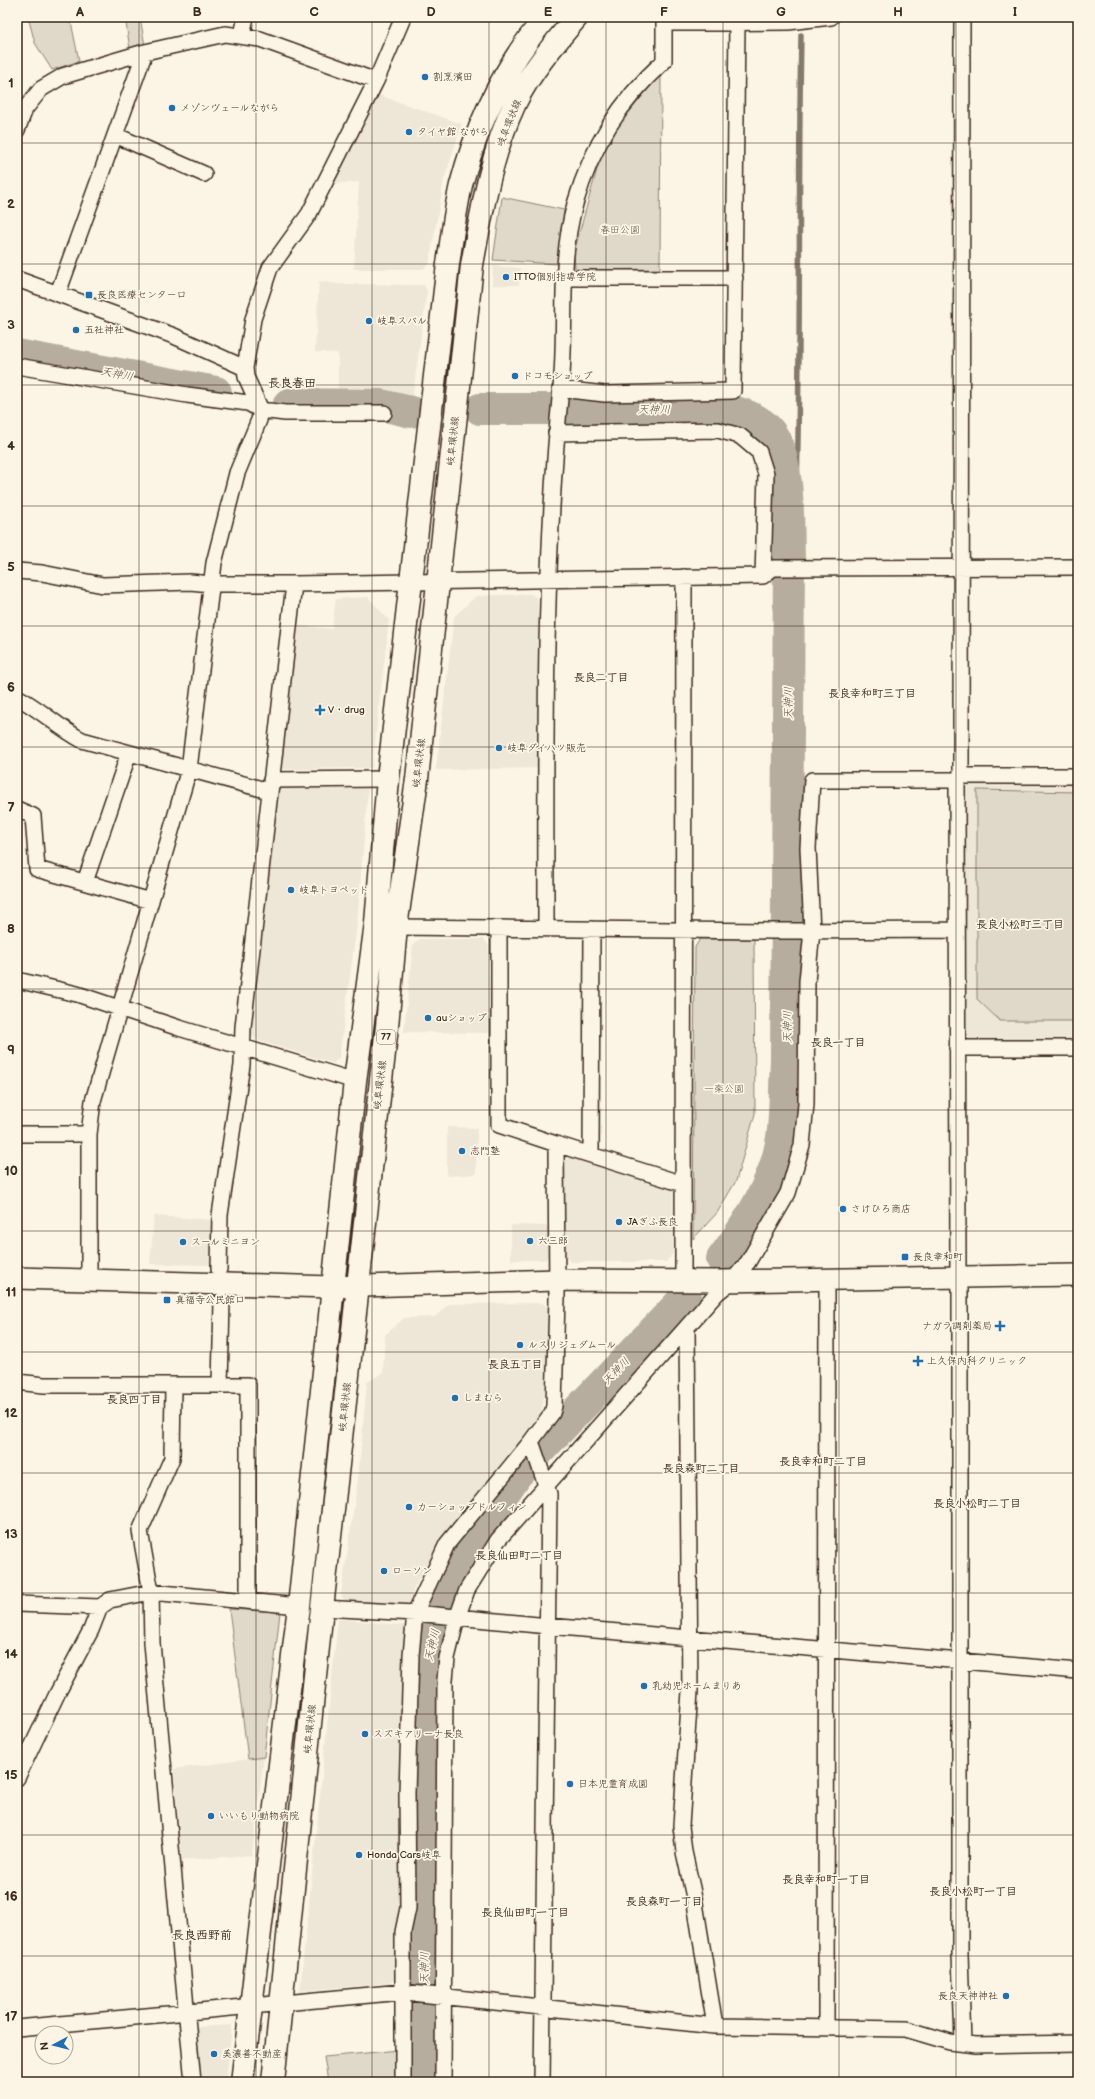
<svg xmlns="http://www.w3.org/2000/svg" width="1095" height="2099" font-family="'Balsamiq Sans','Klee One',sans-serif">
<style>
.built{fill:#eee6d6}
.green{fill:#e0d8c8;stroke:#8e8173}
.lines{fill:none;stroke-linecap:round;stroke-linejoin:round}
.stream{stroke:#85796b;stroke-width:5.5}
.river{stroke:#b7ad9e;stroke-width:32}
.street-casing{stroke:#3b2a1e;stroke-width:18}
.secondary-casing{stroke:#3b2a1e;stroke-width:24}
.primary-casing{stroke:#3b2a1e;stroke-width:25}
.street{stroke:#fcf5e5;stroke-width:15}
.secondary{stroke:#fcf5e5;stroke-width:21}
.primary{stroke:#fcf5e5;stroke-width:22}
.grid{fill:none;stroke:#3b2a1e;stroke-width:1;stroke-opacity:0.55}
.poi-dot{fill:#1f6fb2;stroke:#fcf5e5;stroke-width:1.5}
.labels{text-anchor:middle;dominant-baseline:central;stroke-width:3.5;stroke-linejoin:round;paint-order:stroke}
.shield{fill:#fcf5e5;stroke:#75675a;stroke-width:1}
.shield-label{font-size:9px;font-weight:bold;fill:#3b2a1e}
.poi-label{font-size:10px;fill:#3b2a1e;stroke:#fcf5e5;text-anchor:start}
.street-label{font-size:10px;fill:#3b2a1e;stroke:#fcf5e5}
.park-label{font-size:10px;fill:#645648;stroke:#fcf5e5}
.water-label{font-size:11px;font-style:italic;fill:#605144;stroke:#fcf5e5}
.neighbourhood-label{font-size:11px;font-weight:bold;fill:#3b2a1e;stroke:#fcf5e5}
.quarter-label{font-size:12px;font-weight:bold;fill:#3b2a1e;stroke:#fcf5e5}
.neatline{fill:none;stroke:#3b2a1e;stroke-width:1.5}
.grid-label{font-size:13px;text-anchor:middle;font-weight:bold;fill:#3b2a1e}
</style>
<rect width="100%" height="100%" fill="#fcf5e5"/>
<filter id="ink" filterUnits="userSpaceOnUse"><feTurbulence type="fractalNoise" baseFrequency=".025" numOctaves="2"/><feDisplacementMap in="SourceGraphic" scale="8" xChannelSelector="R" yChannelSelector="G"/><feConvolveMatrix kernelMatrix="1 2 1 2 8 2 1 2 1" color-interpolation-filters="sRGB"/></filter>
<g filter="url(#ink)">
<path class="built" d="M376,94L462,124L444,180L429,264L423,269H354L359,182L331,184Z
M493,266L520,268L519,285H492Z
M319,281L337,284L424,285L427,291L412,401L338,400V353L315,352Z
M531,594L538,599V768L436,770L454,617L476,596Z
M368,597L389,620L372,768L280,769L296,625L332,629L336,599Z
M969,783H1078V1041L965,1042L960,790Z
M277,789H368L357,924L339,1058L333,1063L256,1040L250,1032Z
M419,939H484L489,946L490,1033L404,1032L413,945Z
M447,1127L477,1128L476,1174L447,1176Z
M571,1156L667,1184L673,1192V1253L666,1262H571L564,1255L565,1161Z
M154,1216L214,1220L213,1265L150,1264Z
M511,1225L549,1226L550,1256L544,1260H511Z
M542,1303L548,1308L545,1391L541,1414L446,1531L414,1588L410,1602L400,1607L346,1602L341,1595L358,1479L367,1382L383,1373L385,1335L404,1318L435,1317L449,1304Z
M338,1619L410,1626L403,1675V1906L397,1976L390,1983L300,1991Z
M264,1757L252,1855L182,1860L174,1769Z
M232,2025L226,2082H201L196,2027Z"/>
<path class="green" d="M28,17H70L79,61L52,70L35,43Z
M125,17H140L145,46L130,49Z
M661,73L660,269L579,270L575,268L574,252L601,155L622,121Z
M502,197L564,210L558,264L493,260Z
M977,790L1078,792V1021H1000L977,999Z
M700,939H754L755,1114L736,1181L717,1213L693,1239L695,947Z
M229,1609L280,1612L264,1757L248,1759Z
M399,2050L398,2082H328L324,2057Z"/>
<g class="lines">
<path class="stream" d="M787,499L797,488C801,337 798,186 801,35"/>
<path class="river" d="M17,355L216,392
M289,404L381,405L411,412
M480,409H721C739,412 758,417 770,432C791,459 788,527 789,561L786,1059C785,1082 785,1106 783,1130C778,1178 750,1221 722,1259
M424,2082L425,1718L428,1654L451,1576L453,1569L516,1475L686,1297"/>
<g class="street-casing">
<path id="street" d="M242,35L246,17
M17,130L25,109L41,89L63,76L145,52L225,34L260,39L376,81
M115,135L204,174
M565,278H735
M17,279L174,336L245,368
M58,293L145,52
M17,366L187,395L248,403L261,410L285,413H384
M560,389L605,394L733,391L737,23
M556,433L718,430L740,436L759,452L766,474L763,576
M17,571L42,573L103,585L190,582L211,584H294L763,576L773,568L1078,567
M17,697C40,709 59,728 82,740L269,791
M961,776L962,17
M271,780L388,779
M957,780L958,1277L960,1289V1954L963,2043
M17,809L33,816L37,869L151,901
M85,882L129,753
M396,927L772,931L957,930
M499,929V1125L556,1144
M546,929C546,749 543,568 561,388C567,327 558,264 575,204C592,146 619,102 664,61V23L788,22L831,17
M17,980L77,994L179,1028L355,1081
M957,1048H1078
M17,1134H89
M591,1155L592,929
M219,1269L220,1215L242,1065L243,1027L294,584
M89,1279V1134L93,1101L189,769L214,563L237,473L259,420L261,410L246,377L245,368L253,319L270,268L309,214L376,81L402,20L401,17
M683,1281L684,577
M687,1327L690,1691L681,1826L684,1852L694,1897L715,2026
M17,1382L44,1385H220L222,1301
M220,1385H248V1601
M173,1386L172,1458L140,1531L151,1592L152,1643L193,2082
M529,1444L533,1447L549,1494L542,2082
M17,1604L100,1607
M322,1608L415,1613L548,1626L1078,1671
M17,1778L57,1694L91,1630L100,1607L110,1600L151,1592L299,1606
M17,2028L402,1992L715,2026L906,2029L950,2042L976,2045L1078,2043
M826,2028L827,1278
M403,2082V1932L408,1908L407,1793L411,1655L415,1613L447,1544L529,1444L552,1413L554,1406L557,1298L556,1144L683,1184
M443,2082L445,1680L447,1658L457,1618L467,1590L498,1540L717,1293L733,1280L748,1262L788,1193L802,1145L806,1104L807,981L812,931L808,848L812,780H957L961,776H1078"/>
</g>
<g class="secondary-casing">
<path id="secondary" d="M17,1278L332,1287L556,1280L720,1281L1078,1275"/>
</g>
<g class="primary-casing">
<path id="primary" d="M242,2082L299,1606L355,1081L376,923L388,779L448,264C452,238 455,211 461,185C477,125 505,65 546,17
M273,2082L322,1608L387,1026L396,927L417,779L472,265C482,210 491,154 515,103C530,72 555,43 577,17"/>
</g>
<use href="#street" class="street"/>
<use href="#secondary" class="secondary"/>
<use href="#primary" class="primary"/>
</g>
</g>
<path class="grid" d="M139,17V2082M256,17V2082M372,17V2082M489,17V2082M606,17V2082M723,17V2082M839,17V2082M956,17V2082M17,143H1078M17,264H1078M17,385H1078M17,506H1078M17,626H1078M17,747H1078M17,868H1078M17,989H1078M17,1110H1078M17,1231H1078M17,1352H1078M17,1473H1078M17,1593H1078M17,1714H1078M17,1835H1078M17,1956H1078"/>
<g class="poi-dot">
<circle cx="425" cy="77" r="4"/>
<circle cx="172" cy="108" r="4"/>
<circle cx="409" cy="132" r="4"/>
<circle cx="506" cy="277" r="4"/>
<rect x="85" y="291" width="8" height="8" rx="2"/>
<circle cx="369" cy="321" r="4"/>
<circle cx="76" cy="330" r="4"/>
<circle cx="515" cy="376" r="4"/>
<path d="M318 704h4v4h4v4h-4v4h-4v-4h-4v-4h4z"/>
<circle cx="499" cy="748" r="4"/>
<circle cx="291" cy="890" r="4"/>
<circle cx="428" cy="1018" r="4"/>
<circle cx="462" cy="1151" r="4"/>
<circle cx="843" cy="1209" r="4"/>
<circle cx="619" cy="1222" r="4"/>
<circle cx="530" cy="1241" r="4"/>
<circle cx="183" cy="1242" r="4"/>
<rect x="901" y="1253" width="8" height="8" rx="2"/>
<rect x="163" y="1296" width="8" height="8" rx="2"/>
<path d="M998 1320h4v4h4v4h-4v4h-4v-4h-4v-4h4z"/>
<circle cx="520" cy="1345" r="4"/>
<path d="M916 1355h4v4h4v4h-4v4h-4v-4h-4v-4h4z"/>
<circle cx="455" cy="1398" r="4"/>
<circle cx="409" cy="1507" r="4"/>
<circle cx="384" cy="1571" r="4"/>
<circle cx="644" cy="1686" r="4"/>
<circle cx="365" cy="1734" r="4"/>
<circle cx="570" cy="1784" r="4"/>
<circle cx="211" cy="1816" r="4"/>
<circle cx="359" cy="1855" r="4"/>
<circle cx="1006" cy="1996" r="4"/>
<circle cx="214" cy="2054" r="4"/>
</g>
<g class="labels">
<rect class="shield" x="377" y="1030" width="18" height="14" rx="3"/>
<g class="shield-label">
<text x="386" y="1037">77</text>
</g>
<g class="poi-label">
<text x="433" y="77">割烹濱田</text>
<text x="180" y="108">メゾンヴェールながら</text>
<text x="417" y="132">タイヤ館 ながら</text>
<text x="514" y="277">ITTO個別指導学院</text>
<text x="97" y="295">長良医療センター口</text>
<text x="377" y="321">岐阜スバル</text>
<text x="84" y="330">五社神社</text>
<text x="523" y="376">ドコモショップ</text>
<text x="328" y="710">V・drug</text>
<text x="507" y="748">岐阜ダイハツ販売</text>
<text x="299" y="890">岐阜トヨペット</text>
<text x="436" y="1018">auショップ</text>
<text x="470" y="1151">志門塾</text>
<text x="851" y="1209">さけひろ商店</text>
<text x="627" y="1222">JAぎふ長良</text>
<text x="538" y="1241">六三郎</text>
<text x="191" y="1242">スールミニヨン</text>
<text x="913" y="1257">長良幸和町</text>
<text x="175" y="1300">真福寺公民館口</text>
<text x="992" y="1326" text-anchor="end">ナガラ調剤薬局</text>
<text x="528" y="1345">ルスリジェダムール</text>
<text x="927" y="1361">上久保内科クリニック</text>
<text x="463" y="1398">しまむら</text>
<text x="417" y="1507">カーショップドルフィン</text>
<text x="392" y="1571">ローソン</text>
<text x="652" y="1686">乳幼児ホームまりあ</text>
<text x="373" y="1734">スズキアリーナ長良</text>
<text x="578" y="1784">日本児童育成園</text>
<text x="219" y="1816">いいもり動物病院</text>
<text x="367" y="1855">Honda Cars岐阜</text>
<text x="998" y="1996" text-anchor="end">長良天神神社</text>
<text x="222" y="2054">美濃善不動産</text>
</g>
<g class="street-label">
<text transform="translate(509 123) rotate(-68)">岐阜環状線</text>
<text transform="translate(453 441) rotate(-84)">岐阜環状線</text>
<text transform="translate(419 763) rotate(-83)">岐阜環状線</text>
<text transform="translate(380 1085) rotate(-83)">岐阜環状線</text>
<text transform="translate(345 1407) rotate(-84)">岐阜環状線</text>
<text transform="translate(310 1729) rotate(-84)">岐阜環状線</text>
</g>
<g class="park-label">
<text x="620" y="230">春田公園</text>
<text x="724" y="1089">一楽公園</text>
</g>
<g class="water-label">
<text transform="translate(117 374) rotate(11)">天神川</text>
<text x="654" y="409">天神川</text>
<text transform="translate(788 703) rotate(-90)">天神川</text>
<text transform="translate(787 1027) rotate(-90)">天神川</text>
<text transform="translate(616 1371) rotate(-46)">天神川</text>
<text transform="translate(432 1645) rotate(-77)">天神川</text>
<text transform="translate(424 1968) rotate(-90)">天神川</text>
</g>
<g class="neighbourhood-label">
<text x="601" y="677">長良二丁目</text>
<text x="872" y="693">長良幸和町三丁目</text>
<text x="1020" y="924">長良小松町三丁目</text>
<text x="838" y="1042">長良一丁目</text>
<text x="515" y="1364">長良五丁目</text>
<text x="134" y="1399">長良四丁目</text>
<text x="823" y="1461">長良幸和町二丁目</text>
<text x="701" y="1468">長良森町二丁目</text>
<text x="977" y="1503">長良小松町二丁目</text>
<text x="519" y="1555">長良仙田町二丁目</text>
<text x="826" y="1879">長良幸和町一丁目</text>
<text x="973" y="1891">長良小松町一丁目</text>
<text x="664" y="1901">長良森町一丁目</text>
<text x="525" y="1912">長良仙田町一丁目</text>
</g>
<g class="quarter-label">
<text x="292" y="383">長良春田</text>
<text x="202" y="1935">長良西野前</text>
</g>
</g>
<rect width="1095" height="2099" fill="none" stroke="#fcf5e5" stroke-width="44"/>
<g transform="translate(54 2045) rotate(263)"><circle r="19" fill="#fcf5e5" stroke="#afa495"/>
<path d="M0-3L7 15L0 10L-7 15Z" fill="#1f6fb2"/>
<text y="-6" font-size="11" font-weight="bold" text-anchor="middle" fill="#3b2a1e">N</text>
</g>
<rect x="22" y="22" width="1051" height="2055" class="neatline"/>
<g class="grid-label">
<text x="80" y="16">A</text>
<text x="197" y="16">B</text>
<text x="314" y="16">C</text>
<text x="431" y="16">D</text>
<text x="548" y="16">E</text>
<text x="664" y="16">F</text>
<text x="781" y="16">G</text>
<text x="898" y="16">H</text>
<text x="1015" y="16">I</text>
<text x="11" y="87">1</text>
<text x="11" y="208">2</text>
<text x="11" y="329">3</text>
<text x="11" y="450">4</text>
<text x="11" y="571">5</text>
<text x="11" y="691">6</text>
<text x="11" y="812">7</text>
<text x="11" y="933">8</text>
<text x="11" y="1054">9</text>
<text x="11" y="1175">10</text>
<text x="11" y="1296">11</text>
<text x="11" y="1417">12</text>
<text x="11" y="1538">13</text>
<text x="11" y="1658">14</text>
<text x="11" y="1779">15</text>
<text x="11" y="1900">16</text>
<text x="11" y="2021">17</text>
</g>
</svg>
